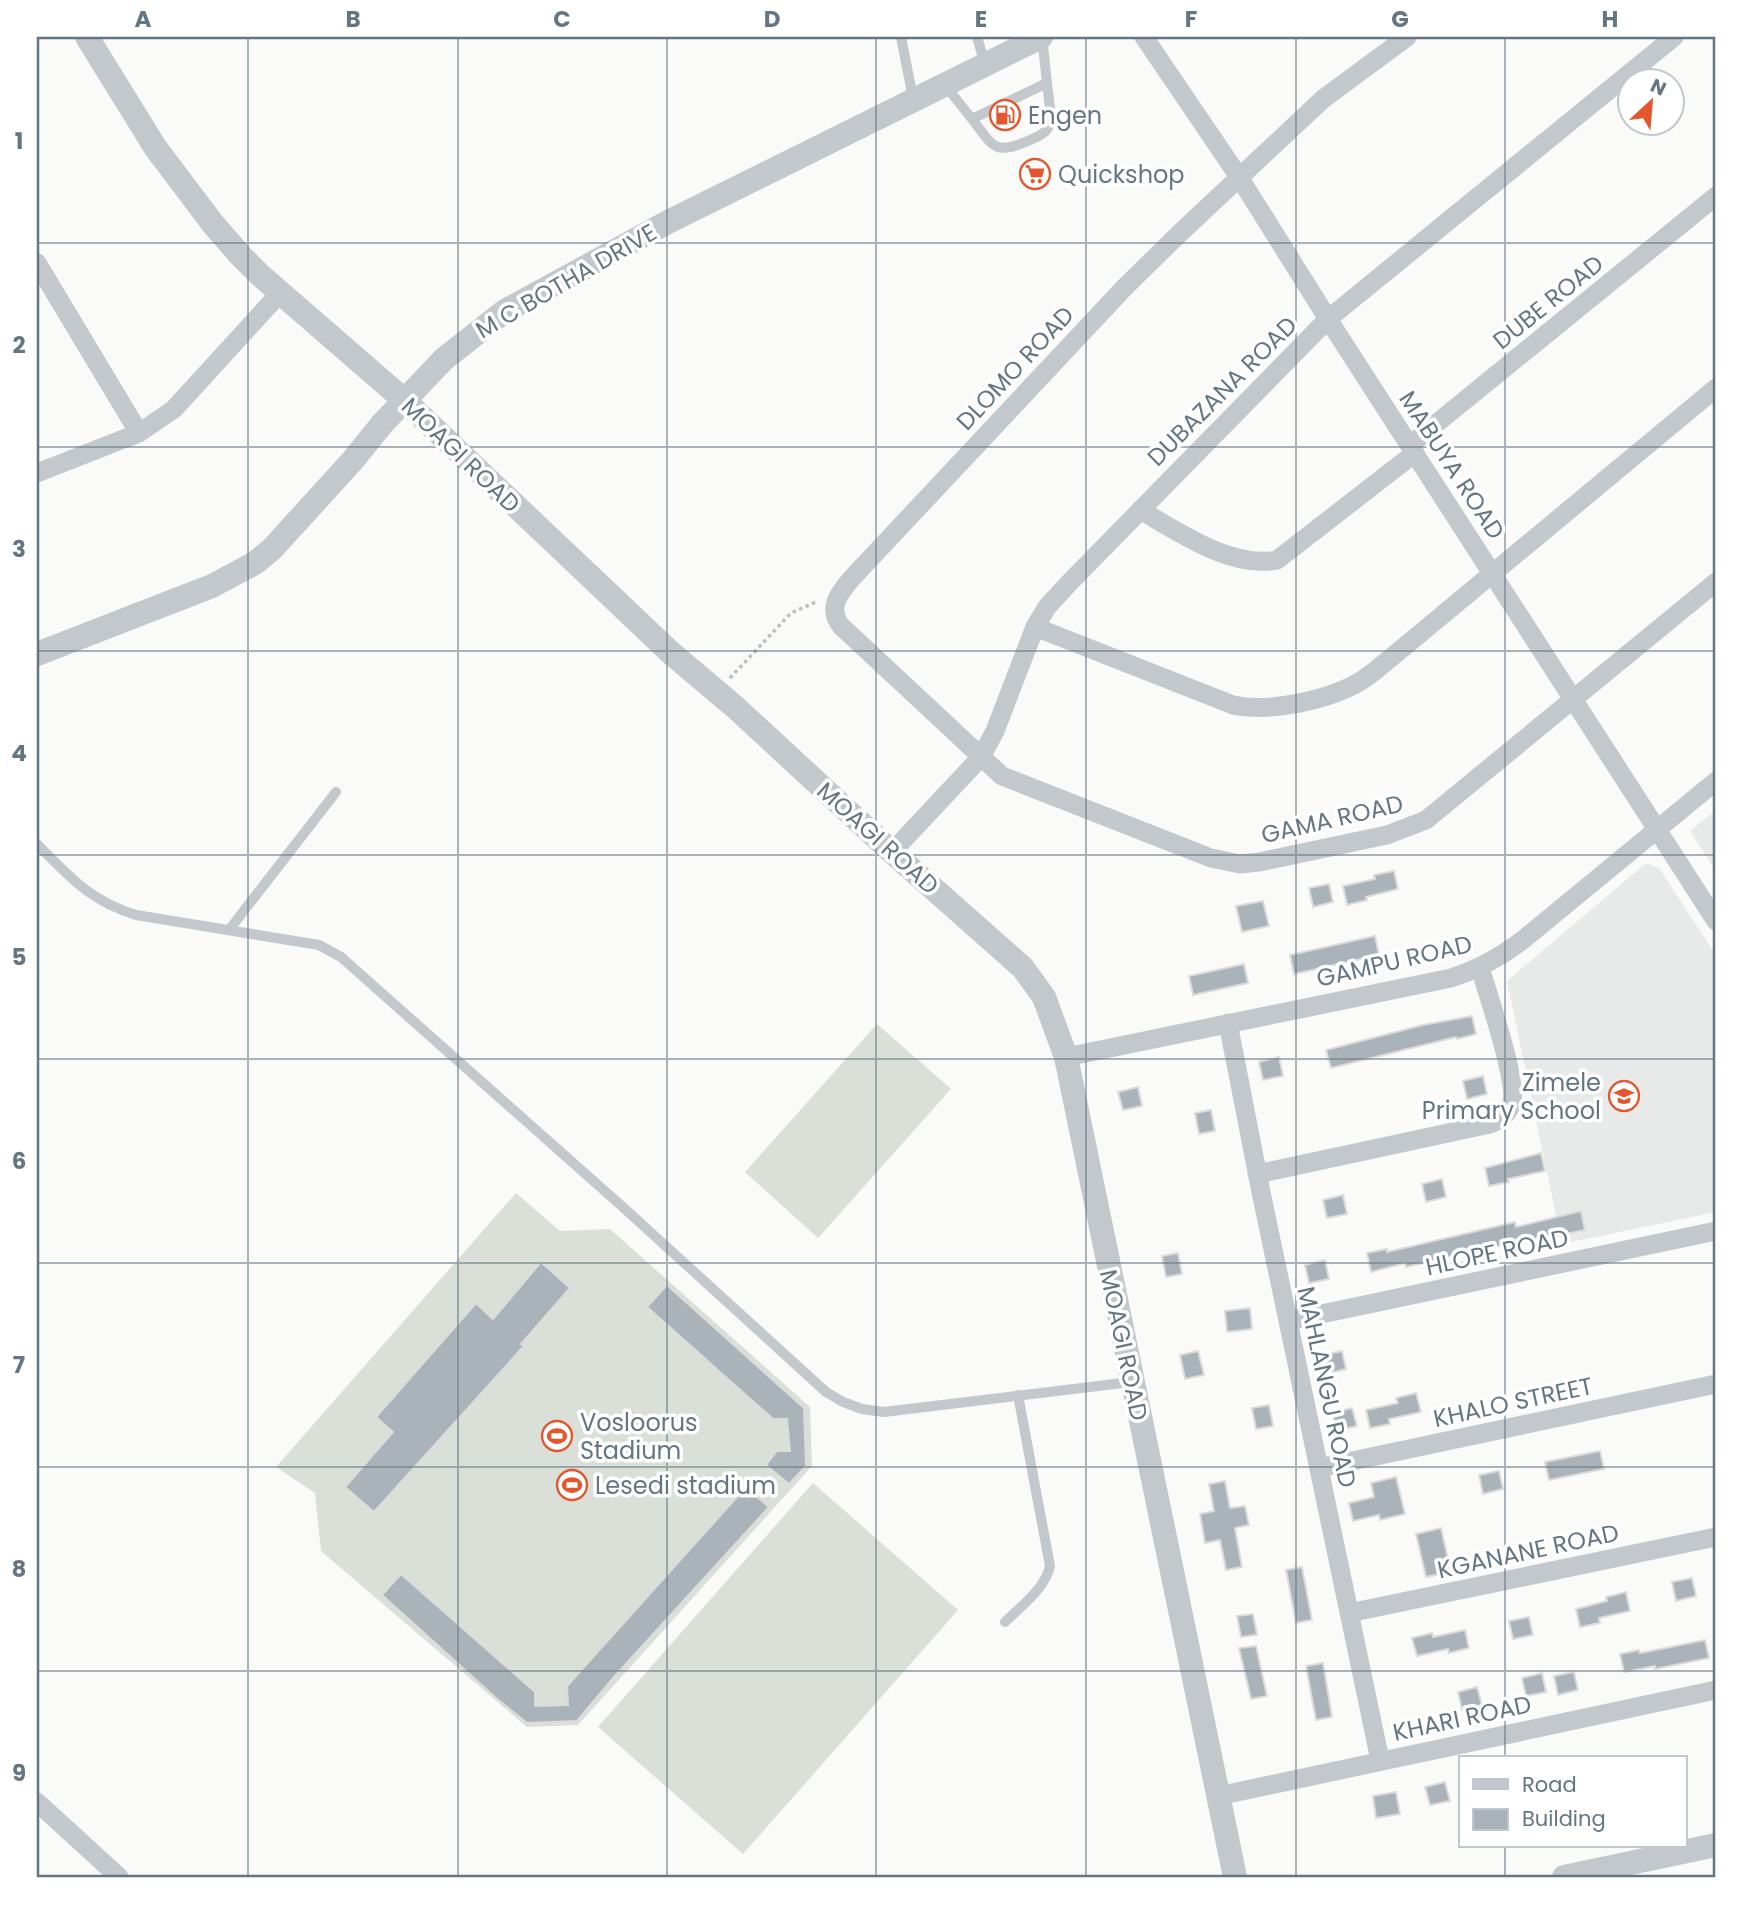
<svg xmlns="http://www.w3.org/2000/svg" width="1753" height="1914" font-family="Poppins,sans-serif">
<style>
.built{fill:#e8e9e9}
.garden{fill:#dadfd7}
.building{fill:#aab3b9;stroke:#dcdcda;stroke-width:2}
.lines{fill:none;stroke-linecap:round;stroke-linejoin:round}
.path{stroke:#bbbfc2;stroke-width:3.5;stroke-dasharray:3.5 3.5;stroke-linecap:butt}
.service{stroke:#c3c8cc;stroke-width:10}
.minor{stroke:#c3c8cc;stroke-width:19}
.tertiary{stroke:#c3c8cc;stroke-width:24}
.grid{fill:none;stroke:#657683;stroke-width:2;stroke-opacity:0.55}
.labels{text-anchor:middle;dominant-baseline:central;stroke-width:7;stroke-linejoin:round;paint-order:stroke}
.poi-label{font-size:24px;fill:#657683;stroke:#fff;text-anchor:start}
.street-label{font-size:24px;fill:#657683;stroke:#fff}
.neatline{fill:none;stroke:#657683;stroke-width:2.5}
.grid-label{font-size:23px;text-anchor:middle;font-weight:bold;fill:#657683}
</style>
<rect width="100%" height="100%" fill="#fafaf8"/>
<path class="built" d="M1716,810V871L1690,831Z
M1646,863L1659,868L1716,955V1212L1562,1244L1507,981Z"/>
<path class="garden" d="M877,1024L951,1089L818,1238L745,1172Z
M516,1193L560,1231L610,1229L810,1407L812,1466L578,1725L527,1727L321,1551L315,1493L276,1467Z
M813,1483L958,1610L743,1854L598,1727Z"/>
<path class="building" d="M1394,871L1398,889L1366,897L1367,900L1347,905L1343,886L1375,879L1374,875Z
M1329,884L1333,902L1313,907L1309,888Z
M1263,901L1269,926L1242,932L1236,906Z
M1375,936L1379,955L1294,974L1290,955Z
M1244,964L1248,983L1193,995L1189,976Z
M1472,1016L1476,1034L1457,1039L1456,1037L1331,1068L1326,1050L1423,1025Z
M1279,1057L1283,1076L1263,1080L1259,1062Z
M1483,1076L1487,1094L1467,1099L1463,1081Z
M1138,1087L1142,1106L1123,1110L1118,1092Z
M1211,1110L1215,1131L1199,1134L1195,1113Z
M1541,1153L1545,1171L1508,1179L1509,1182L1489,1186L1485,1168Z
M1442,1179L1446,1197L1426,1202L1422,1184Z
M1343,1195L1347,1214L1327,1218L1323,1200Z
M1581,1211L1585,1230L1530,1242L1529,1239L1406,1267L1405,1263L1371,1272L1367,1253L1387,1249V1252L1515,1222L1516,1227Z
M1178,1253L1182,1274L1166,1277L1162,1256Z
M1325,1260L1329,1279L1309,1283L1305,1265Z
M541,1262L570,1288L521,1344L524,1346L374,1512L345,1487L393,1432L376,1417L476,1303L493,1319Z
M667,1285L804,1408L806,1466L789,1484L766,1465L777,1451H790L787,1419H773L647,1307Z
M1250,1308L1252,1329L1227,1332L1225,1311Z
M1198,1351L1204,1375L1185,1379L1180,1355Z
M1342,1351L1346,1369L1326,1374L1322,1355Z
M1416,1393L1421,1412L1389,1419L1390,1424L1370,1428L1366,1410L1398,1403L1396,1398Z
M1269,1405L1273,1426L1256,1429L1252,1408Z
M1352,1408L1357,1426L1337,1431L1332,1413Z
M1600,1451L1604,1469L1549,1480L1545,1462Z
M1499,1471L1503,1489L1483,1494L1479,1475Z
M1396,1477L1405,1514L1380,1520L1379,1515L1353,1521L1349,1503L1374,1497L1371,1483Z
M1225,1481L1230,1508L1245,1506L1249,1525L1235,1528L1242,1567L1226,1570L1220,1540L1205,1543L1200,1514L1214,1511L1209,1484Z
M746,1487L769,1507L614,1677L577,1721L527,1723L496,1698L382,1595L401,1574L535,1692V1706L568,1705L567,1686Z
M1441,1528L1451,1572L1426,1577L1416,1534Z
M1302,1567L1312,1620L1296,1623L1286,1570Z
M1692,1578L1696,1596L1676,1601L1672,1582Z
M1626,1592L1630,1611L1599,1618L1600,1623L1580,1627L1576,1609L1607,1601L1606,1597Z
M1253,1614L1257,1635L1241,1637L1237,1616Z
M1529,1617L1533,1635L1513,1639L1509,1621Z
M1465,1630L1469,1648L1449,1653L1448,1649L1417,1656L1412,1638L1432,1633L1433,1637Z
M1705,1640L1709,1658L1655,1669V1666L1624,1672L1620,1654L1639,1650L1640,1653Z
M1256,1646L1267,1696L1251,1699L1239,1648Z
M1323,1663L1332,1717L1316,1720L1306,1666Z
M1574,1672L1578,1690L1558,1695L1554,1676Z
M1542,1673L1546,1692L1526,1696L1522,1678Z
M1477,1687L1482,1705L1462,1710L1458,1692Z
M1445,1782L1450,1801L1430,1805L1425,1787Z
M1396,1792L1400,1814L1376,1818L1373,1796Z"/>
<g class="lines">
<path class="path" d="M730,678L791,613L818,601"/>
<path class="service" d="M901,37L913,98
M977,37L985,64
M945,85L972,119L1047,83L1042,37
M972,119C994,147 994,156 1030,140C1036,137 1044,135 1048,128C1053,116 1048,96 1047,83
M37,844C71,878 89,900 136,915L319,945L341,957L625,1209L826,1392L843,1402L862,1409L884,1412L1131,1382
M229,930L336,792
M1005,1622C1021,1606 1045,1589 1050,1566L1018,1395"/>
<path class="minor" d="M1144,37L1239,177L1328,319L1716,921
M1407,37L1323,99L1180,233L1124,288L852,578C839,593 827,608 841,626L1002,776L1211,858L1240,864L1259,862L1387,835L1426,820L1716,582
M37,263L139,433
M1410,445L1716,196
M37,473L139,433L174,409L280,293
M1140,510C1179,532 1231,569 1277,560L1415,453
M1035,627L1233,705C1269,713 1329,700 1361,681C1370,675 1379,668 1387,661L1716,388
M892,852L981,757L995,731L1035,627L1047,607L1070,582L1328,319L1674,37
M1228,1023L1261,1192L1380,1760
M1066,1057L1451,978C1479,969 1501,957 1524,939L1716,781
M1257,1174L1490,1124C1500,1121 1509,1113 1512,1102C1517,1079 1488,994 1480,968
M1288,1321L1716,1231
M1319,1468L1716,1384
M1349,1613L1716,1537
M1218,1796L1716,1690
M37,1802L119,1877"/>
<path class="tertiary" d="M87,37L155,147L213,224L240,255L260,275L404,400L671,653L735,707L892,852L1023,968L1044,997L1066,1057L1235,1877
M37,654L212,586L255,563L272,549L353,460L382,424L444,359L505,311L668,222L1041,37
M1564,1877L1716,1845"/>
</g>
<path class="grid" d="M248,37V1877M458,37V1877M667,37V1877M876,37V1877M1086,37V1877M1296,37V1877M1505,37V1758M37,243H1716M37,447H1716M37,651H1716M37,855H1716M37,1059H1716M37,1263H1716M37,1467H1716M37,1671H1716M1505,1846V1877"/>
<defs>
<g id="fuel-ring" transform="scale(1.575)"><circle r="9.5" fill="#fff" stroke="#e4572e" stroke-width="1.5"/><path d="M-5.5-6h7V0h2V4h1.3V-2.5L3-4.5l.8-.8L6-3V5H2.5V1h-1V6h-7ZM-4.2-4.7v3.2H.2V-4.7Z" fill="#e4572e"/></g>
<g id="supermarket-ring" transform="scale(1.575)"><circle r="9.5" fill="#fff" stroke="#e4572e" stroke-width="1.5"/><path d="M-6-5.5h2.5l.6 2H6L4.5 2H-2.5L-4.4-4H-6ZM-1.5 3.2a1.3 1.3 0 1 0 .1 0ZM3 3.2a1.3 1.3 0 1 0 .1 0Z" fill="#e4572e"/></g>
<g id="school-ring" transform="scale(1.575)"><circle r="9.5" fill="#fff" stroke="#e4572e" stroke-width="1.5"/><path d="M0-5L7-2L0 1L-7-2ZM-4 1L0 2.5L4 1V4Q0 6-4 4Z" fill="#e4572e"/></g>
<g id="stadium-ring" transform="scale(1.575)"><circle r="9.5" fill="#fff" stroke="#e4572e" stroke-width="1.5"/><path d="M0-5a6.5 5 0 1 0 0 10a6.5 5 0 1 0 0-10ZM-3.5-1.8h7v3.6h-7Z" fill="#e4572e"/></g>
</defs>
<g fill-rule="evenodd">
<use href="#fuel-ring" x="1005" y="115"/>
<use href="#supermarket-ring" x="1035" y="174"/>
<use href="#school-ring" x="1624" y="1096"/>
<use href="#stadium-ring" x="557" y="1436"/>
<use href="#stadium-ring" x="572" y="1485"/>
</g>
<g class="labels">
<g class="poi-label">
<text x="1028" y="115">Engen</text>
<text x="1058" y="174">Quickshop</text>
<text x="1601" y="1082" text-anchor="end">Zimele<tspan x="1601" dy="28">Primary School</tspan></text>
<text x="580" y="1422">Vosloorus<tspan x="580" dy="28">Stadium</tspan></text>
<text x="595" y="1485">Lesedi stadium</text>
</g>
<g class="street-label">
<text transform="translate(566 281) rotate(-30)">M C BOTHA DRIVE</text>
<text transform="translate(1548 302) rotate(-39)">DUBE ROAD</text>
<text transform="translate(1015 368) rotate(-47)">DLOMO ROAD</text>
<text transform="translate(1222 391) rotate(-45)">DUBAZANA ROAD</text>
<text transform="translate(461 455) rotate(44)">MOAGI ROAD</text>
<text transform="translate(1452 465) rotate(57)">MABUYA ROAD</text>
<text transform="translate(1332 819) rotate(-13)">GAMA ROAD</text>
<text transform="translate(878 838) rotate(42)">MOAGI ROAD</text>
<text transform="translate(1394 961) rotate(-13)">GAMPU ROAD</text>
<text transform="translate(1497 1252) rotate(-12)">HLOPE ROAD</text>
<text transform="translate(1124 1345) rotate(78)">MOAGI ROAD</text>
<text transform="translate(1327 1387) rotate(78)">MAHLANGU ROAD</text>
<text transform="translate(1513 1402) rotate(-12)">KHALO STREET</text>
<text transform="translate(1528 1551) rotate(-12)">KGANANE ROAD</text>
<text transform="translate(1462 1718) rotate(-12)">KHARI ROAD</text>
</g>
</g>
<rect width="1753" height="1914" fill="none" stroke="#ffffff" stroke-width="77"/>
<rect x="1459" y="1756" width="228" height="91" fill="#ffffff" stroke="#c1c8cd" stroke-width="2"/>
<rect x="1473" y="1779" width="35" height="10" fill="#c3c8cc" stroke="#c1c8cd" stroke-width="2"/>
<text x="1522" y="1792" font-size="21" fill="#657683">Road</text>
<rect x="1473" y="1809" width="35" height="21" fill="#aab3b9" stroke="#c1c8cd" stroke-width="2"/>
<text x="1522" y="1826" font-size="21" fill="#657683">Building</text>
<g transform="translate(1651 102) rotate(26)"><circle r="33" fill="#ffffff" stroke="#c1c8cd" stroke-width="2"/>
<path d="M0-5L12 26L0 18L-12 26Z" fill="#e4572e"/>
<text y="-10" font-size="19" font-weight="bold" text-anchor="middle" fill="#657683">N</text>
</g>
<rect x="38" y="38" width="1676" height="1838" class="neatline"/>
<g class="grid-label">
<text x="143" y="27">A</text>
<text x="353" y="27">B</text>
<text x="562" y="27">C</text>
<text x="772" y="27">D</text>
<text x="981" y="27">E</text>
<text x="1191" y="27">F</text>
<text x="1400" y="27">G</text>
<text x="1610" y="27">H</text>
<text x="19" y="149">1</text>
<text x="19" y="353">2</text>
<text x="19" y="557">3</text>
<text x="19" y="761">4</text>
<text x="19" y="965">5</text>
<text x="19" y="1169">6</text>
<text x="19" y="1373">7</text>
<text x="19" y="1577">8</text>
<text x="19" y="1781">9</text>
</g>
</svg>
